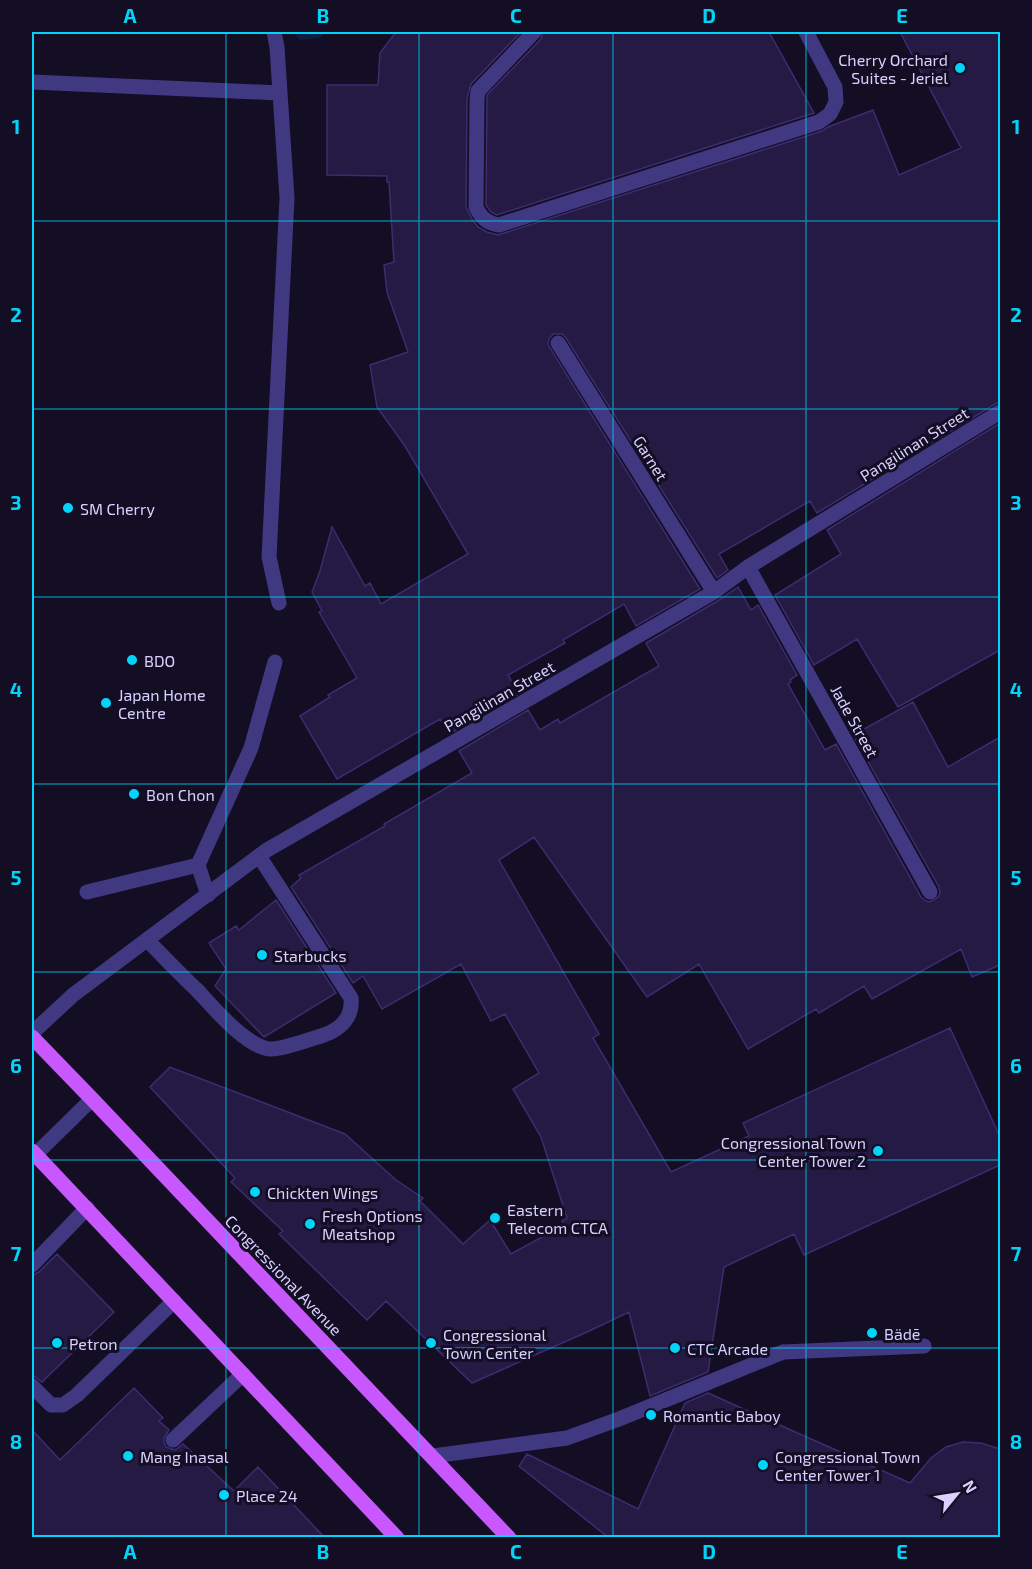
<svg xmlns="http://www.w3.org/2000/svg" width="1032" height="1569" font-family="'Exo 2',sans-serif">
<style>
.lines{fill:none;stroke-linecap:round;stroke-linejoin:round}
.stream{stroke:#0c1e44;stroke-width:12}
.building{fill:#251a44;stroke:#3d2c70;stroke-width:1.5}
.service{stroke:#403982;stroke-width:15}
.minor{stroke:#403982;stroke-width:15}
.tertiary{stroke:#403982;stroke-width:15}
.primary{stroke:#c858fe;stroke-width:15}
.grid{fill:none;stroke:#02d4f9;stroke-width:1.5;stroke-opacity:0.55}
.poi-dot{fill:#02d4f9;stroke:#130e23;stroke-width:2}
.labels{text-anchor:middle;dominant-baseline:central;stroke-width:6;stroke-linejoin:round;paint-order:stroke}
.poi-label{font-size:16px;fill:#d8d0ff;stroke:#130e23;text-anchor:start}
.street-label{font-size:16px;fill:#d8d0ff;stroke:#130e23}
.neatline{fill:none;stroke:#02d4f9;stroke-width:2}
.grid-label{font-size:20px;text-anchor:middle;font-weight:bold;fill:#02d4f9}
</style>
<rect width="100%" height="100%" fill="#130e23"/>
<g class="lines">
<path class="stream" d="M302,34L318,32"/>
</g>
<path class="building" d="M396,32H521L471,84L467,98L466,207L472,219L478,227L487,232L498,235L822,131L828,127L873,110L899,175L961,148L900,32H1000V402L995,404L817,513L810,501L719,554L728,570L717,578L566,338L562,334H553L549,339L548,344L550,348L700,589L636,626L624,604L563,640L565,643L508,675L519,694L449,734L440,719L337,779L300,716L330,697L328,695L357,678L319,612L322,611L312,592L320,571L332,527L365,586L370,583L381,604L468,554L405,446L377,407L370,365L408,352L387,292L384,265L394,262L389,182H387V176L327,175V85H378L380,53Z
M543,32H769L814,113L497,215L491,212L486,205L487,95L541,39Z
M1000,423V650L898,707L857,639L814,665L775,595L841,554L827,530Z
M738,587L751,610L758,605L797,675L790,680L791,682L788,684L825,750L836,744L921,897L926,901L930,902L938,897L940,893L939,887L853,735L913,702L948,767L1000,737V965L972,977L961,949L872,999L864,986L819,1013L816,1009L748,1049L699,964L647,997L534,837L499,860L599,1034L593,1038L671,1172L749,1136L743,1123L950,1028L1000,1137V1165L804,1255L794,1234L724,1267L708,1372L650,1396L629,1312L587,1332L472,1383L386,1301L367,1320L279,1234L283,1231L231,1182L235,1178L150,1087L170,1067L345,1134L396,1180L423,1198L420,1201L463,1244L490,1220L511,1254L564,1225L562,1221L567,1218L541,1137L513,1089L539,1073L505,1014L491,1021L461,964L382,1009L363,976L353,983L291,887L301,878L299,875L385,826L384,824L472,773L459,751L528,710L540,730L558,719L560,723L659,666L646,643L719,600Z
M276,900L336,993L264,1037L215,986L226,969L209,943L236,926L239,930Z
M57,1254L114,1312L42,1382L35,1377H32V1275L39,1272Z
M134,1388L163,1418L159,1421L169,1430L164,1438V1443L166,1447L175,1450L183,1444L234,1491L258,1467L325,1538H32V1430L60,1460Z
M708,1393L910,1483L931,1458L946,1447L963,1442L981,1443L1000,1449V1538H609L519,1466L527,1454L638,1509L685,1403Z"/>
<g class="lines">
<path class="service" d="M274,32L277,47L280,93
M534,32L478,91L477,99L476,207C481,218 487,223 499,225L819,122L830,114L836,102L835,87L806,32
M32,82L280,93L287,198L269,557L279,603
M558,343L714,592
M87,892L198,865
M208,895L198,865L251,748L275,662
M147,940C163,956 179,973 196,989C212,1006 246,1047 270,1049C282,1050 311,1039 324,1035C341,1029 353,1017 351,998L259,856
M32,1265L87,1208
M32,1386L51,1405H63L77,1395L174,1301
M173,1440L243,1374
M433,1456L567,1438L619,1419L783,1352"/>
<path class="minor" d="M748,567L930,892
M32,1033L73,995L267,850L714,592L748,567L1000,412
M783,1352L924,1346"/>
<path class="tertiary" d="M32,1158L92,1099"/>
<path class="primary" d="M32,1037L92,1099L509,1538
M32,1151L397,1538"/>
</g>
<path class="grid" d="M226,32V1538M419,32V1538M613,32V1538M806,32V1538M32,221H1000M32,409H1000M32,597H1000M32,784H1000M32,972H1000M32,1160H1000M32,1348H1000"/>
<g class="poi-dot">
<circle cx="960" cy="68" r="6"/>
<circle cx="68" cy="508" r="6"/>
<circle cx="132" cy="660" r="6"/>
<circle cx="106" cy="703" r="6"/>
<circle cx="134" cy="794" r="6"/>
<circle cx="262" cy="955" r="6"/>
<circle cx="878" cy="1151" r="6"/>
<circle cx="255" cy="1192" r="6"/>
<circle cx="495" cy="1218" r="6"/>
<circle cx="310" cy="1224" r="6"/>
<circle cx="872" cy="1333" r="6"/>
<circle cx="57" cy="1343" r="6"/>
<circle cx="431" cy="1343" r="6"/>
<circle cx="675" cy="1348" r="6"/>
<circle cx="651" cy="1415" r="6"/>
<circle cx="128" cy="1456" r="6"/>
<circle cx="763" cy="1465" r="6"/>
<circle cx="224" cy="1495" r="6"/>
</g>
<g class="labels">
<g class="poi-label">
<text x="948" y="59" text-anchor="end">Cherry Orchard<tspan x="948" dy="18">Suites - Jeriel</tspan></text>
<text x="80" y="508">SM Cherry</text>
<text x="144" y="660">BDO</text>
<text x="118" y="694">Japan Home<tspan x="118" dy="18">Centre</tspan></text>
<text x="146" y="794">Bon Chon</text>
<text x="274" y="955">Starbucks</text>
<text x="866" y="1142" text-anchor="end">Congressional Town<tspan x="866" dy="18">Center Tower 2</tspan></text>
<text x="267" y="1192">Chickten Wings</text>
<text x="507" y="1209">Eastern<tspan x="507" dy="18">Telecom CTCA</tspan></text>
<text x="322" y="1215">Fresh Options<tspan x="322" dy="18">Meatshop</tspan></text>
<text x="884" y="1333">Bädē</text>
<text x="443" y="1334">Congressional<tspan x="443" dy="18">Town Center</tspan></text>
<text x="69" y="1343">Petron</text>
<text x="687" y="1348">CTC Arcade</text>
<text x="663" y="1415">Romantic Baboy</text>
<text x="140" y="1456">Mang Inasal</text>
<text x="775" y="1456">Congressional Town<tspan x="775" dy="18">Center Tower 1</tspan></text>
<text x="236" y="1495">Place 24</text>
</g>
<g class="street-label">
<text transform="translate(914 444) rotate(-32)">Pangilinan Street</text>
<text transform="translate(651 458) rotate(58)">Garnet</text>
<text transform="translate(499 696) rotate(-30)">Pangilinan Street</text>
<text transform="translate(855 721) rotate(61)">Jade Street</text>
<text transform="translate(284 1275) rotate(46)">Congressional Avenue</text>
</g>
</g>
<rect width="1032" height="1569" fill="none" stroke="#130e23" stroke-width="66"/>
<g transform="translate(957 1494) rotate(60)" stroke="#130e23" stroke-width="4.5" paint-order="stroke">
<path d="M0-4.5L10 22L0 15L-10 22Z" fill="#d8d0ff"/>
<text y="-9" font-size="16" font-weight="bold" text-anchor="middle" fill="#d8d0ff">N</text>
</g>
<rect x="33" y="33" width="966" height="1503" class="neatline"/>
<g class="grid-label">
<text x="130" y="23">A</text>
<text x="323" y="23">B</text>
<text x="516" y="23">C</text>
<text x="709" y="23">D</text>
<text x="902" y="23">E</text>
<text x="16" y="134">1</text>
<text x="1016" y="134">1</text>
<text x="16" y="322">2</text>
<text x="1016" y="322">2</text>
<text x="16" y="510">3</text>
<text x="1016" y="510">3</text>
<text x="16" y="697">4</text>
<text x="1016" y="697">4</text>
<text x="16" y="885">5</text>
<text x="1016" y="885">5</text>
<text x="16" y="1073">6</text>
<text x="1016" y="1073">6</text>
<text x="16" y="1261">7</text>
<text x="1016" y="1261">7</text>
<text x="16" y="1449">8</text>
<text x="1016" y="1449">8</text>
<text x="130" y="1559">A</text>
<text x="323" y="1559">B</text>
<text x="516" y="1559">C</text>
<text x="709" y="1559">D</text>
<text x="902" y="1559">E</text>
</g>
</svg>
